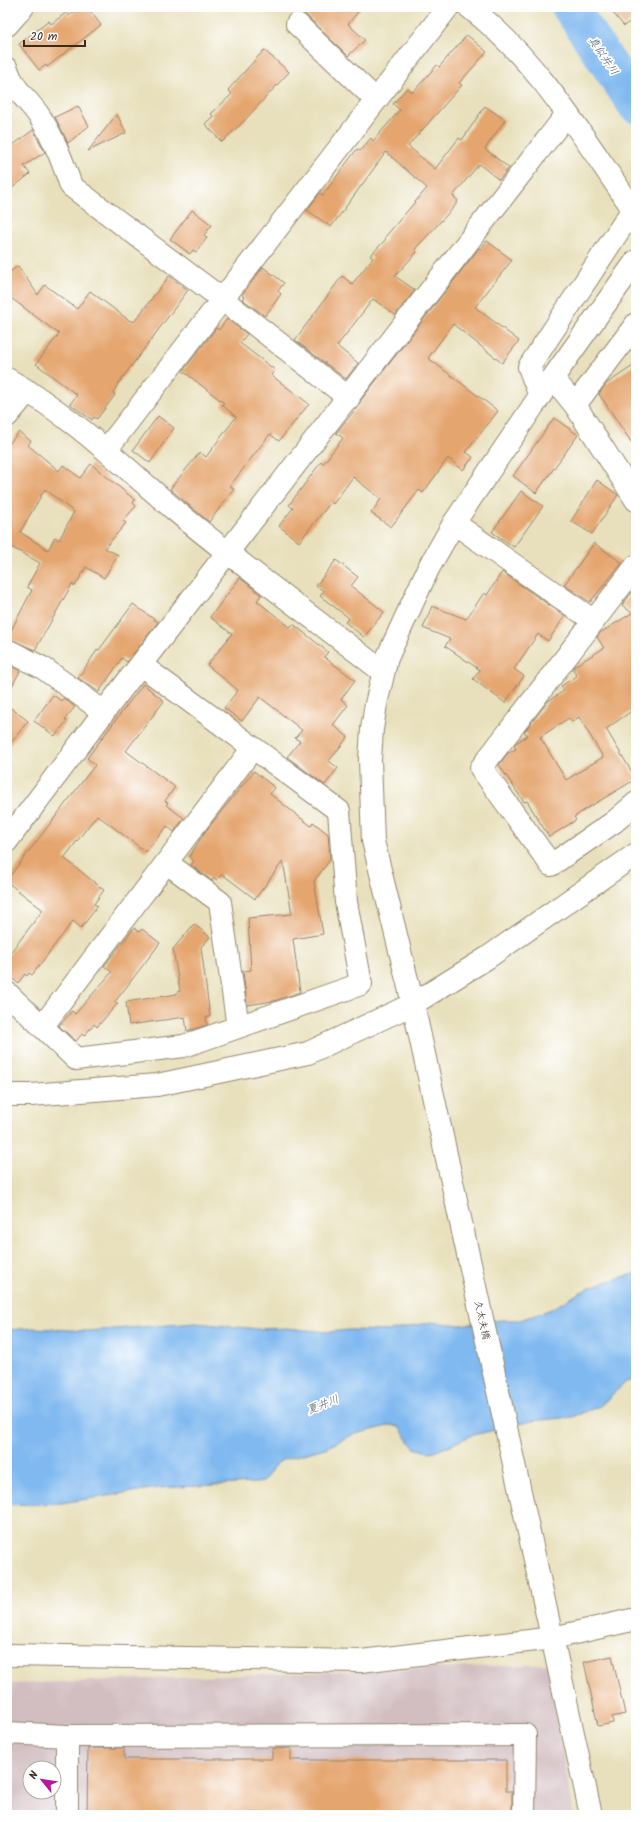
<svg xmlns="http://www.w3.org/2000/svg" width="643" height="1822" font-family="Kalam,'Klee One',sans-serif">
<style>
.industrial{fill:#d2bec1;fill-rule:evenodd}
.water{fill:#80b9f0;stroke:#5e7287}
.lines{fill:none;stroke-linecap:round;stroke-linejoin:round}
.river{stroke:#80b9f0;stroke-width:37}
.building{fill:#e5a56e;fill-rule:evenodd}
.minor-casing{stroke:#92856d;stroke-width:24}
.minor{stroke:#fff;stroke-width:22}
.labels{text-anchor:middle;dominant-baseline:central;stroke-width:3.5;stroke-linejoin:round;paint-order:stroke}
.street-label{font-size:10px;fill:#3b2a1e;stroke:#fff}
.water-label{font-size:11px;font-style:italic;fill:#535c68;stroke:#fff}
</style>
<rect width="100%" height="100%" fill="#fff"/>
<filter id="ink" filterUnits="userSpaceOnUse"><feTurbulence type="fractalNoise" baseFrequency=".025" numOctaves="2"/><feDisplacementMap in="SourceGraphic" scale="8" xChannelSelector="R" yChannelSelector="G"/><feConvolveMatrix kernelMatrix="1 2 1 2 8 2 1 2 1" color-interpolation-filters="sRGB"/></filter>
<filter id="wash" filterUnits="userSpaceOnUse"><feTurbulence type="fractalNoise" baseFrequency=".012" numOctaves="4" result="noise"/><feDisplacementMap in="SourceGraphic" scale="16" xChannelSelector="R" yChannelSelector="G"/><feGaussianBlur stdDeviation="0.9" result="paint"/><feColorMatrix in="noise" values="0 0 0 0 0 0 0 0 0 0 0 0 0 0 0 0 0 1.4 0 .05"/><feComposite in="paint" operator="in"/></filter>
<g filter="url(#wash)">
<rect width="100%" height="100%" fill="#e8e0bc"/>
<path class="industrial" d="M549,1664L573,1815H7V1684ZM30,1768H54V1792H30Z"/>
<path class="water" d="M636,1273V1380L626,1382L600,1406L572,1417L531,1421L470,1436L437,1451L428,1452L414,1448L399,1427L392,1425L352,1435L325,1448L282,1460L275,1465L263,1482L256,1483L158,1488L61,1503L7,1505V1330L33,1328L88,1331L196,1323L259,1329L286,1328L327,1332L349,1330L390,1331L431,1322L460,1325L500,1320H520L549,1310L590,1287Z"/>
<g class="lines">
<path class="river" d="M570,7L636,105"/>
</g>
<g id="blocks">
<path class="building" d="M80,7H87L101,25L47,67L46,65L39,70L19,44L49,21L51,24L67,12L69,16Z
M295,7H362L348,24L365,40L348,56L306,15Z
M608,7H636V17L624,26Z
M467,35L487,52L459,83L462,85L408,146L435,169L459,138L462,140L485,106L505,120L485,149L509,168L499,180L479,164L453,196L458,201L454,207L416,248L415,250L417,252L395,276L415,290L395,315L373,299L337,346L358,363L346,379L295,340L342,276L352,284L373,258L370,256L386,239L385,237L427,188L386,152L331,227L307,210L320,193L323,195L357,149L360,151L371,138L373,141L400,110L393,104L407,88L413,92L437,65L439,67Z
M264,50L289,72L244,121L222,142L205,124L213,116L211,114L232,94L228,90Z
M78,106L89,126L68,143L55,117Z
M117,114L126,133L88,151Z
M33,130L45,152L24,166L30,174L7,192V146L9,148Z
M192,210L212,225L204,235L207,238L196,252L193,250L190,254L170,239Z
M487,241L512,260L475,307L519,341L502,363L453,324L428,358L498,411L466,452L473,457L463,470L448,458L423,493L419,490L391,527L371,513L381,499L353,477L333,504L331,502L299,542L279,526L293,508L289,505L321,462L323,464L343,438L336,433L359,405L361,400L479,248L480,249Z
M18,266L38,295L45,285L77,309L90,291L130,321L132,320L134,322L169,276L188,290L118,384L113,393L115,395L97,419L94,417L92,420L70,404L77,395L36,364L59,334L7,295V274Z
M263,267L284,283L278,291L281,294L265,316L242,299L244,297L242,295Z
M227,319L247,334L240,343L275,370L271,375L309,404L279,441L270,434L230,486L234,489L209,522L170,489L200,452L206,457L236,417L222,405L224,403L183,371L216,328L219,330Z
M636,364V449L599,394L606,384Z
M158,416L174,428L150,463L133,450Z
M554,418L578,435L536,493L513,476Z
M19,432L31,441L28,445L59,471L63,465L80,478L91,464L135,500L133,503L136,506L123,521L126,523L105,548L118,555L104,578L86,567L75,586L72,584L35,650L7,638L32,590L27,587L40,563L11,547L7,554V446ZM45,489L74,512L59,540L55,537L48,550L20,532Z
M597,480L618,495L592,534L571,521Z
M521,491L543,506L514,547L492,532Z
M594,543L622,563L590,602L564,585Z
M336,560L358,577L351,586L384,612L364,637L345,622L349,618L320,596L324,591L316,586Z
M502,572L565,616L548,641L538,634L514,669L524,676L505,703L473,679L480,670L445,646L450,639L423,628L432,606L466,619L484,593L487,595Z
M240,578L261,595L257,601L290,627L293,624L328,652L324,657L355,680L341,699L348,705L333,725L348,737L329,761L338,768L325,785L287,757L300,741L295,738L302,730L260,697L242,721L224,708L238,690L207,665L232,634L210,617Z
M636,587V708L606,729L636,779L586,809L574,817L576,820L549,837L527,801L524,802L499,765L507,754L516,749L514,745L516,743L528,735L524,732L548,701L564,691L561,686L577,676L573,669L576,665L604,648L597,637L600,633L632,613L622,605ZM579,717L603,757L566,780L540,737L569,718L572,722Z
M133,604L158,622L127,662L122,658L99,692L78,678L98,649L99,650Z
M7,664L20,671L7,696Z
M143,684L164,701L126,751L175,787L165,801L168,803L166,805L184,818L174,832L167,826L146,852L97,815L64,858L104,890L94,904L98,906L81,928L73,921L32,975L29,973L27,976L25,974L18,983L7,974V957L43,910L7,882V880L95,765L87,758Z
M53,695L61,701L64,698L75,707L65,719L67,721L55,736L34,721Z
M7,705L28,721L7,748Z
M254,771L275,788L270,794L311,826L313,822L328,834L330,860L314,881L323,934L293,939L300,992L274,1001L247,1005L243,971L251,970L248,918L292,914L283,861L255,899L222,874L217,880L214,878L212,881L191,865L194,861L189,857L204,833Z
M194,924L210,937L201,947L210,1017H206L207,1025L187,1031L185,1017L129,1025L126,1002L177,994V992L180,991L173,949Z
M134,928L139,932L142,929L160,943L114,1003H118L97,1027L94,1024L84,1036L82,1034L76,1041L59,1026L72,1011L75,1014L112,972L104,966Z
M612,1656L625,1714L612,1717L613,1723L598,1726L584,1662Z
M88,1748H124V1759H272V1749L291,1748V1760H506V1791H512V1815H87Z"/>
</g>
</g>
<g filter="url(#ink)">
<use href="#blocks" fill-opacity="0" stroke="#92856d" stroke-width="1"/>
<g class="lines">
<g class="minor-casing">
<path id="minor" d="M469,7C538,60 584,139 633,209L529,367L540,396
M297,24L376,100
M7,25L23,7
M7,69C14,91 28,99 40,117C54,138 63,162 71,186L222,299L349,398
M553,378L575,405L636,500
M7,379C69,413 122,465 176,511C243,567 314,618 383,672
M575,405L636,324
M7,416L28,391
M106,450L448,7
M454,523L594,621
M636,566L481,768L551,865L614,822L636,803
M7,650L43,668L104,712
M7,841L110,704L567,114
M167,863L220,902L238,1027
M7,993L76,1059L184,1046L361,984L346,902L339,811L141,665
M42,1027L253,748
M7,1095H31L157,1085L308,1053L413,1004L487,958L636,854
M7,1655L361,1661L553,1638L636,1619
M7,1733L67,1736L525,1735L524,1815
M67,1736V1815
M591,1815L413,1004L373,841L370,760L372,729L376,704L387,658L429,567L454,523L540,396L636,261"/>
</g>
<use href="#minor" class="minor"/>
</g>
</g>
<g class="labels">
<g class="street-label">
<text transform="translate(482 1320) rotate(77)">久太夫橋</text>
</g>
<g class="water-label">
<text transform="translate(603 56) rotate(56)">真似井川</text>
<text transform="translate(323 1405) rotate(-22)">夏井川</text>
</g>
</g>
<rect width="643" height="1822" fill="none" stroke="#fff" stroke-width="24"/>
<g transform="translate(42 1780) rotate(300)"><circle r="19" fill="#ffffff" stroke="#b1aaa5"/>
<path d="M0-3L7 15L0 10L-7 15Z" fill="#b5179e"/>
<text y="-6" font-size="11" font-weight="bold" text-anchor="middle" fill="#3b2a1e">N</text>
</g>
<path d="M24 40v6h61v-6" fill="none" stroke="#3b2a1e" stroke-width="2"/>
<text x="30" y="40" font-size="12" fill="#3b2a1e" stroke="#ffffff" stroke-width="3" paint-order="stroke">20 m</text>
</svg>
